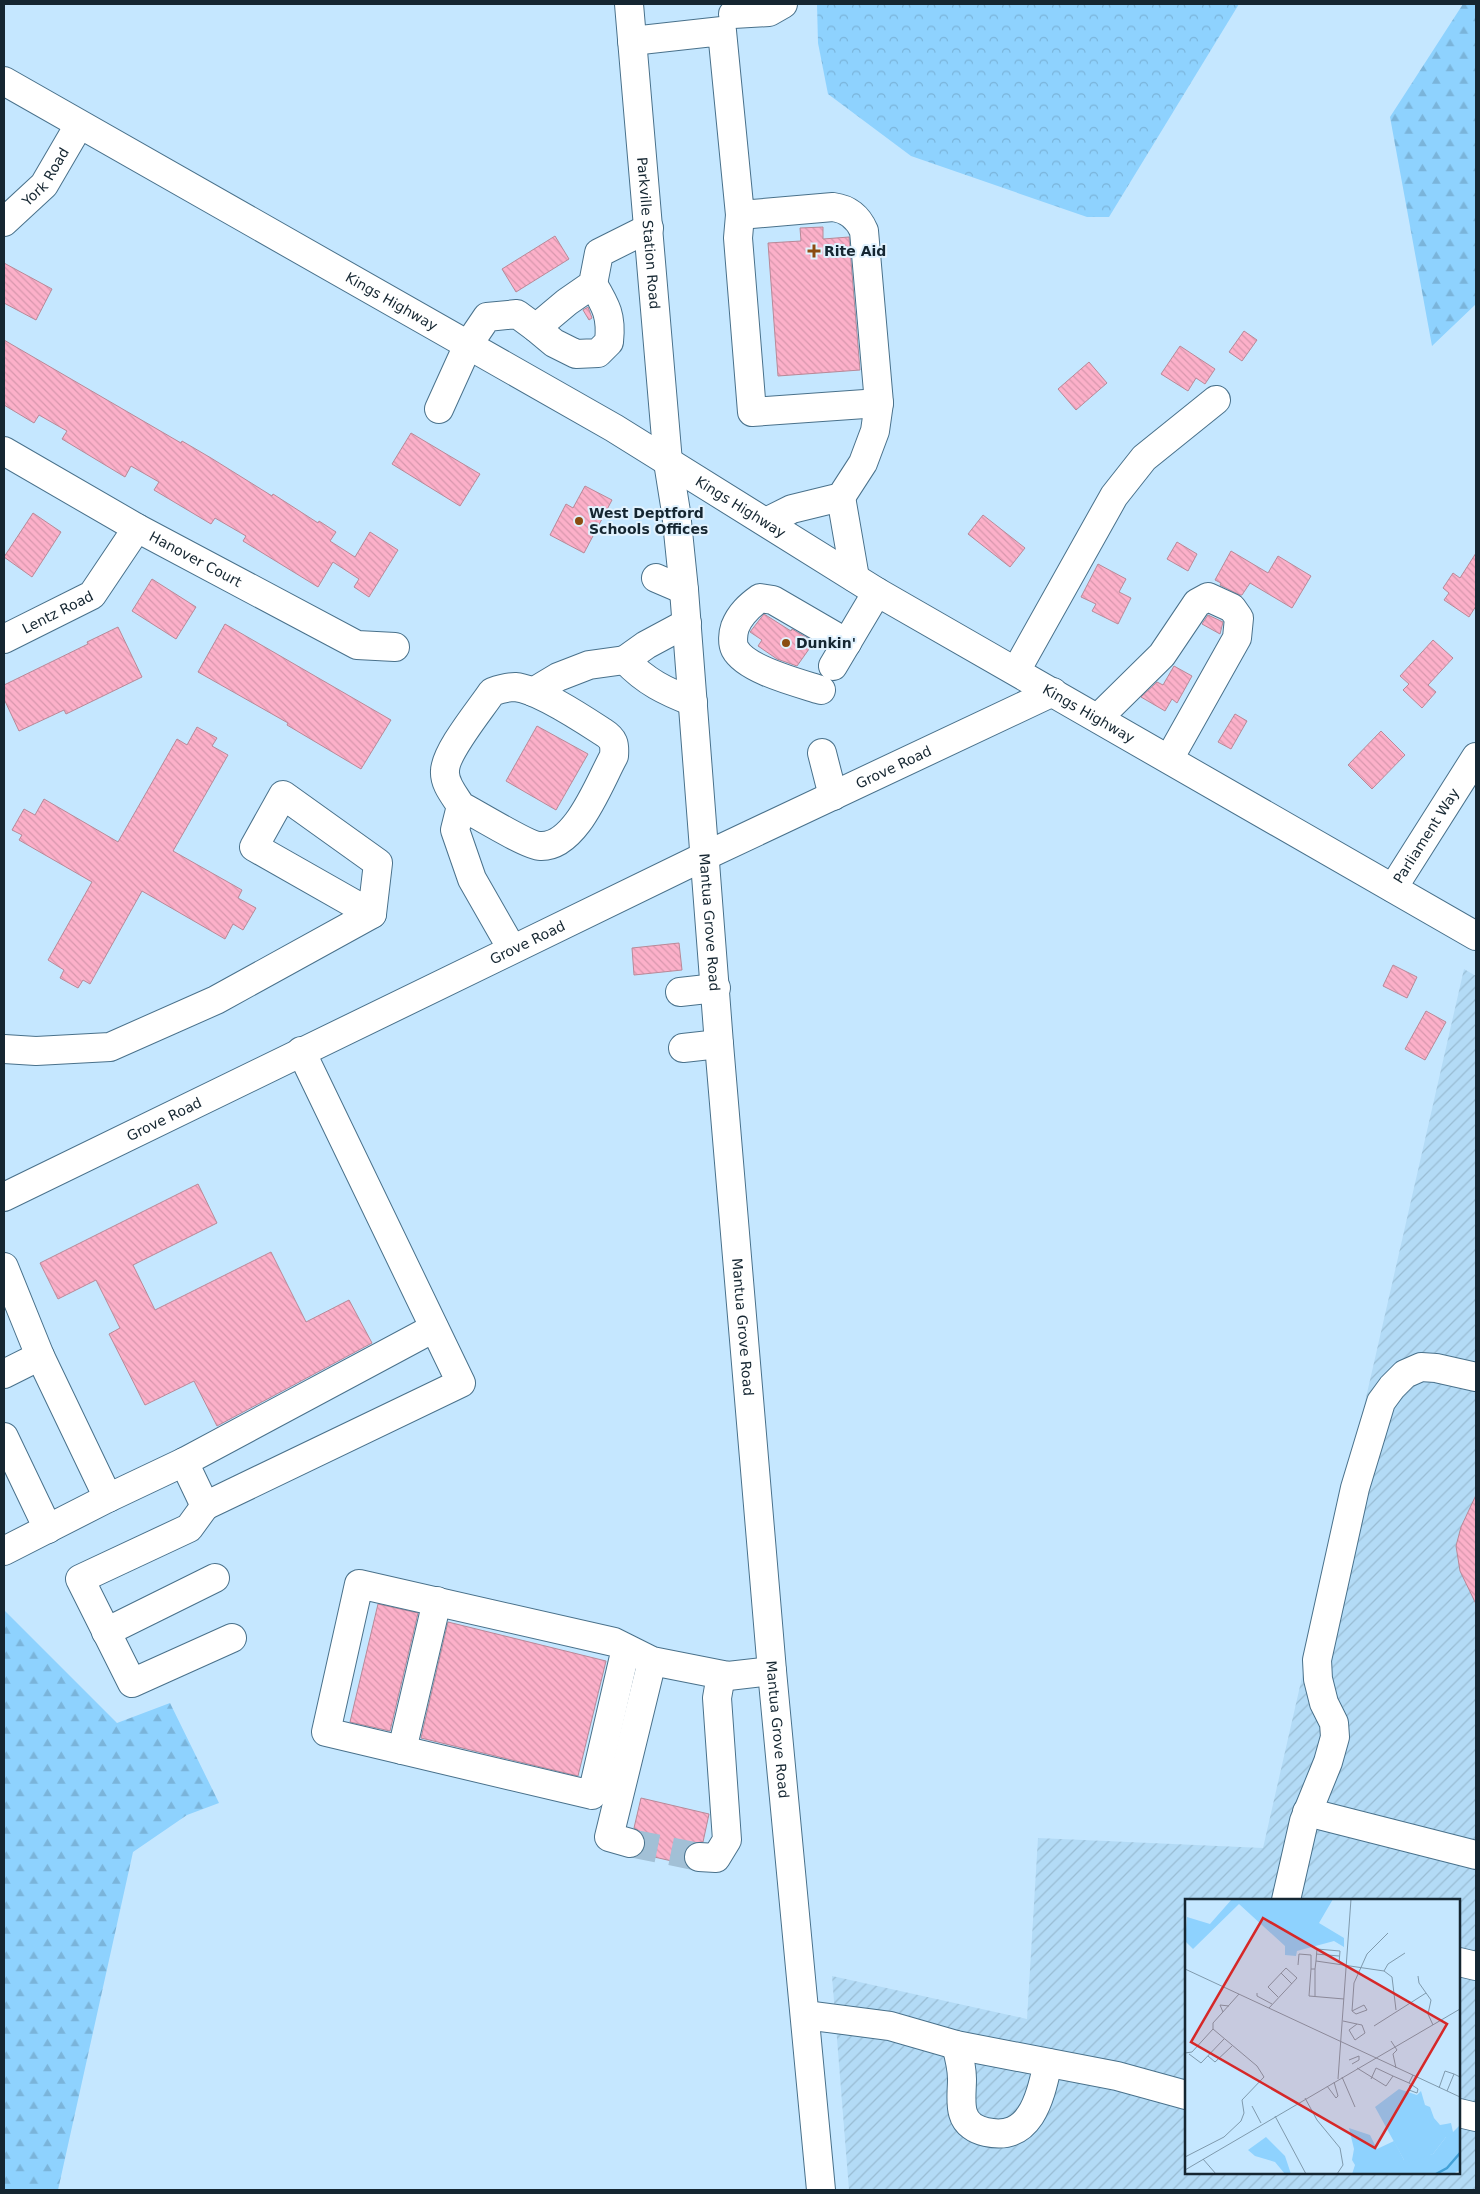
<svg xmlns="http://www.w3.org/2000/svg" width="1480" height="2194" font-family="'DejaVu Sans',sans-serif">
<style>
.industrial{fill:url(#industrial-furrows);fill-rule:evenodd}
.forest{fill:url(#forest-firs)}
.park{fill:url(#park-crowns)}
.building{fill:url(#building-back-hatch);stroke:#b88998}
.lines{fill:none;stroke-linecap:round;stroke-linejoin:round}
.minor-tunnel{stroke:#a2c0d6;stroke-width:28;stroke-dasharray:28 14;stroke-linecap:butt}
.minor-casing{stroke:#49718b;stroke-width:30}
.major-casing{stroke:#49718b;stroke-width:30}
.minor{stroke:#fff;stroke-width:28}
.major{stroke:#fff;stroke-width:28}
.poi-dot{fill:#8b4c11;stroke:#e1f2fe;stroke-width:2}
.labels{text-anchor:middle;dominant-baseline:central;stroke-width:4;stroke-linejoin:round;paint-order:stroke}
.street-label{font-size:14px;fill:#152631;stroke:#e1f2fe}
.poi-label{font-size:14px;font-weight:bold;fill:#152631;stroke:#e1f2fe;text-anchor:start}
.inset-river{fill:none;stroke:#43a1d7;stroke-width:2.5}
.inset-road{fill:none;stroke:#7f9aad;stroke-width:1}
.view{fill:#d62828;fill-opacity:0.15;stroke:#d62828;stroke-width:2.5}
.inset-edge{fill:none;stroke:#152631;stroke-width:2.5}
</style>
<defs>
<pattern id="industrial-furrows" width="10" height="10" patternUnits="userSpaceOnUse" patternTransform="scale(1.25)"><rect width="10" height="10" fill="#b3dbf6"/><path d="M-1 1l2-2M0 10L10 0M9 11l2-2" fill="none" stroke="#99bcd3"/></pattern>
<pattern id="forest-firs" width="22" height="20" patternUnits="userSpaceOnUse" patternTransform="scale(1.25)"><rect width="22" height="20" fill="#8ed2fe"/><path d="M5 1l3.5 6h-7zM16 11l3.5 6h-7z" fill="#7ab4da"/></pattern>
<pattern id="park-crowns" width="20" height="18" patternUnits="userSpaceOnUse" patternTransform="scale(1.25)"><rect width="20" height="18" fill="#8ed2fe"/><path d="M2 6a3 3 0 1 1 6 0M12 15a3 3 0 1 1 6 0" fill="none" stroke="#7ab4da"/></pattern>
<pattern id="building-back-hatch" width="6" height="6" patternUnits="userSpaceOnUse" patternTransform="scale(1.25)"><rect width="6" height="6" fill="#fcb0c9"/><path d="M-1 5l2 2M0 0l6 6M5-1l2 2" fill="none" stroke="#d797ad"/></pattern>
</defs>
<rect width="100%" height="100%" fill="#c5e7ff"/>
<path class="industrial" d="M1464,969L1476,976V2190H849L832,1976L1027,2019L1038,1838L1263,1848ZM1186,1900H1459V2173H1186Z"/>
<path class="forest" d="M1463,4H1476V304L1432,346L1390,117Z
M4,1610L117,1723L170,1703L219,1803L187,1815L133,1852L58,2190H4Z"/>
<path class="park" d="M817,4H1239L1109,217H1087L911,156L828,94L818,43Z"/>
<path class="building" d="M823,227V239L849,237L860,370L778,376L768,243L801,241L800,228Z
M555,236L569,259L516,292L502,269Z
M4,263L52,289L36,320L4,303Z
M588,307L592,318L589,320L583,310Z
M1244,331L1257,340L1242,361L1229,352Z
M4,340L181,443L182,441L211,458L272,496L273,494L318,523L319,521L336,532L330,541L355,557L370,532L398,550L369,597L354,587L359,579L333,562L318,587L243,541L246,536L215,518L211,524L154,490L159,482L131,466L125,477L62,439L67,431L39,415L34,423L4,405Z
M1180,346L1215,369L1205,384L1196,378L1188,391L1161,374Z
M1089,362L1107,383L1076,410L1058,389Z
M411,433L480,474L460,506L392,464Z
M585,486L612,500L584,553L550,535L566,504L573,508Z
M33,513L61,532L32,577L4,557Z
M983,515L1025,548L1010,567L968,534Z
M1177,542L1197,554L1188,571L1167,559Z
M1231,551L1268,573L1278,556L1311,576L1292,608L1250,583L1242,595H1240L1220,585L1221,583L1215,580Z
M1476,553V606L1469,617L1444,600L1449,593L1443,588L1453,573L1460,578Z
M1098,564L1126,579L1119,592L1131,598L1118,624L1092,611L1096,604L1081,597Z
M152,579L196,607L176,639L132,611Z
M764,614L791,631L792,629L814,642L797,666L777,659L758,646L762,640L750,632Z
M1208,615L1223,622L1220,634L1202,624Z
M225,624L391,720L361,769L287,725L288,723L198,672Z
M118,627L142,677L66,714L64,710L19,731L4,699V685L88,644L87,642Z
M1433,640L1453,658L1428,685L1436,692L1422,708L1403,690L1409,684L1400,676Z
M1174,666L1192,676L1177,703L1172,699L1165,711L1141,697L1157,682L1163,685Z
M1235,714L1247,721L1231,749L1218,742Z
M537,726L588,754L556,810L506,781Z
M197,727L217,738L212,746L228,755L173,851L242,890L238,898L256,908L243,930L233,924L225,939L142,891L90,984L83,980L78,988L60,978L64,970L48,960L92,882L19,840L22,835L12,830L24,809L35,815L44,799L118,842L177,739L187,745Z
M1381,731L1405,755L1372,789L1348,765Z
M679,943L682,970L634,975L632,948Z
M1393,965L1417,977L1407,998L1383,986Z
M1426,1011L1446,1022L1425,1060L1405,1049Z
M198,1184L217,1223L133,1265L155,1310L271,1252L306,1322L349,1300L372,1343L217,1426L194,1381L145,1405L109,1334L120,1328L96,1280L58,1299L40,1263Z
M1476,1495V1604L1460,1571L1456,1546L1461,1527Z
M378,1604L418,1613L390,1731L350,1722Z
M448,1622L606,1661L578,1776L421,1738Z
M641,1798L709,1814L703,1842L692,1843L686,1848L684,1856L685,1864L641,1854L645,1847V1839L641,1832L634,1828Z"/>
<g class="lines">
<path class="minor-tunnel" d="M630,1843L699,1857"/>
<g class="minor-casing">
<g id="minor">
<path d="M733,14L769,12L783,4"/>
<path d="M632,41L722,31L740,215L833,207C848,209 858,217 864,231L879,403L875,431L863,463L841,497L792,509L766,522"/>
<path d="M740,215L738,238L752,412L879,403"/>
<path id="s1" d="M4,222L44,185L79,125"/>
<path d="M536,328L554,343L576,354L598,353L609,342C612,316 606,306 593,284"/>
<path d="M439,409L468,345L487,317L517,314L536,328L567,302L593,284L599,253L649,228"/>
<path id="s2" d="M4,451L137,528L357,645L395,647"/>
<path d="M841,497L855,578"/>
<path d="M656,578L684,590"/>
<path d="M687,623L646,645L625,660C646,682 665,691 693,702"/>
<path id="s3" d="M4,639L92,595L137,528"/>
<path d="M833,666L877,592"/>
<path d="M1016,671L1114,496L1144,458L1216,400"/>
<path d="M821,690C799,683 746,670 735,649C732,643 733,633 735,627C740,614 749,606 760,598L773,600L847,643"/>
<path d="M533,692L558,677L589,665L625,660"/>
<path d="M1098,718L1162,655L1197,603L1208,597L1232,608L1239,618L1237,638L1169,759"/>
<path d="M822,753L833,796"/>
<path d="M283,795L378,863L372,914L254,847Z"/>
<path d="M461,806C455,796 444,784 445,771C445,752 480,710 492,692C500,689 506,687 515,687C538,689 583,719 603,732C614,739 615,744 614,756C599,783 576,848 540,846C528,846 475,813 461,806L455,830L472,879L512,949"/>
<path id="s4" d="M1393,888L1476,757"/>
<path d="M680,992L716,988"/>
<path d="M683,1048L719,1044"/>
<path d="M4,1049L36,1051L110,1047L216,1000L372,914"/>
<path d="M4,1267L40,1356L108,1498L184,1462L205,1506L461,1383L301,1051"/>
<path d="M4,1374L40,1356"/>
<path d="M4,1437L48,1529"/>
<path d="M184,1462L434,1328"/>
<path d="M205,1506L189,1528L80,1579L132,1683L232,1638"/>
<path d="M4,1551L108,1498"/>
<path d="M106,1632L215,1578"/>
<path d="M626,1648L592,1795L326,1732L359,1584L614,1642L652,1661L728,1676L772,1671"/>
<path d="M402,1750L437,1601"/>
<path d="M1307,1812L1476,1855"/>
<path d="M630,1843L609,1837L652,1661"/>
<path d="M699,1857L716,1858L727,1840L717,1698L721,1675"/>
<path d="M1286,1900L1304,1821L1328,1762L1335,1737L1334,1723L1324,1703L1318,1679L1317,1660L1355,1488L1381,1402L1392,1387L1405,1374L1421,1367L1436,1368L1476,1377"/>
<path d="M1459,1962L1476,1966"/>
<path d="M805,2015L890,2026L956,2045L1117,2076L1186,2095"/>
<path d="M956,2045C959,2056 962,2067 962,2079C962,2090 960,2103 963,2113C966,2124 976,2130 986,2132C1031,2142 1040,2098 1048,2063"/>
<path d="M1459,2113L1476,2117"/>
</g>
</g>
<g class="major-casing">
<g id="major">
<path id="s5" d="M629,4L668,462L676,512L684,590L719,1044L772,1671L821,2190"/>
<path id="s6" d="M4,81L614,428L877,592L1476,936"/>
<path id="s7" d="M4,1197L705,856L1053,692"/>
</g>
</g>
<use href="#minor" class="minor"/>
<use href="#major" class="major"/>
</g>
<g class="poi-dot">
<path d="M811.5 243.5h5v5h5v5h-5v5h-5v-5h-5v-5h5z"/>
<circle cx="579" cy="521" r="5"/>
<circle cx="786" cy="643" r="5"/>
</g>
<g class="labels">
<g class="street-label">
<text stroke="none"><textPath href="#s1" startOffset="62">York Road</textPath></text>
<text stroke="none"><textPath href="#s5" startOffset="230">Parkville Station Road</textPath></text>
<text stroke="none"><textPath href="#s6" startOffset="446">Kings Highway</textPath></text>
<text stroke="none"><textPath href="#s6" startOffset="851">Kings Highway</textPath></text>
<text stroke="none"><textPath href="#s2" startOffset="220">Hanover Court</textPath></text>
<text stroke="none"><textPath href="#s3" startOffset="60">Lentz Road</textPath></text>
<text stroke="none"><textPath href="#s6" startOffset="1256">Kings Highway</textPath></text>
<text stroke="none"><textPath href="#s7" startOffset="988">Grove Road</textPath></text>
<text stroke="none"><textPath href="#s4" startOffset="62">Parliament Way</textPath></text>
<text stroke="none"><textPath href="#s5" startOffset="922">Mantua Grove Road</textPath></text>
<text stroke="none"><textPath href="#s7" startOffset="582">Grove Road</textPath></text>
<text stroke="none"><textPath href="#s7" startOffset="178">Grove Road</textPath></text>
<text stroke="none"><textPath href="#s5" startOffset="1328">Mantua Grove Road</textPath></text>
<text stroke="none"><textPath href="#s5" startOffset="1732">Mantua Grove Road</textPath></text>
</g>
<g class="poi-label">
<text x="824" y="251">Rite Aid</text>
<text x="589" y="513">West Deptford<tspan x="589" dy="16">Schools Offices</tspan></text>
<text x="796" y="643">Dunkin'</text>
</g>
</g>
<g transform="translate(1185 1899)">
<rect width="275" height="275" fill="#c5e7ff"/>
<path d="M47,0H148L134,24L159,39V48L149,42L112,52L111,57L100,56V47L54,5L8,50L0,42L2,18L25,25ZM266,224L268,233L275,226V271L268,275H167L170,266L167,261L169,250L164,229L185,236L192,250L209,242L219,261L248,255L261,238V225ZM81,238L100,257L106,275H100L90,263L70,257L63,251Z" fill="#8ed2fe"/>
<path d="M214,190L232,196L236,192L240,206L245,208L249,219L255,226L261,225V238L248,255L224,263L219,261L190,208Z" fill="#8ed2fe"/>
<path class="inset-river" d="M251,275L262,269L275,254"/>
<path class="inset-road" d="M131,55L154,57M131,62L132,50L155,52L154,64M113,66L114,55L126,56V70M0,70L275,198M199,72L203,65L220,54M96,74L107,85M233,77L234,84L246,101L243,115L248,126M72,94V97L87,105M130,97V70M159,100L124,97L126,70H130L131,62L199,72L207,78L211,111M84,109L112,79L101,69L83,88L93,98M167,112L179,106L182,111L171,115L167,112L169,84L182,55L203,34M38,113L35,106L44,107M158,122L172,125L164,131L170,141L180,134L177,126L172,125M189,127L241,94M206,142L212,151L208,155L211,169M0,154L7,153L28,130V124L54,95M4,155L16,164L39,140M23,157L30,163L47,147M164,161L174,157V161L167,165M172,169L201,187L208,177L224,184L228,176M157,178L170,208M153,180L166,0M186,180L191,169L208,177M224,184L233,190L232,194L224,191L225,186M142,187L151,199L153,197L149,183M254,189L260,172L269,175M262,192L269,175L275,178M120,199L132,221L155,249L158,266L152,275M67,207L76,224M90,217L121,275M0,258L39,238L56,222L59,214L57,201L79,178L72,167L28,130M18,260L31,275M0,271L275,110"/>
<path class="view" d="M78,19L262,125L190,249L6,143Z"/>
<rect width="275" height="275" class="inset-edge"/>
</g>
<rect width="1480" height="2194" fill="none" stroke="#152631" stroke-width="10"/>
</svg>
